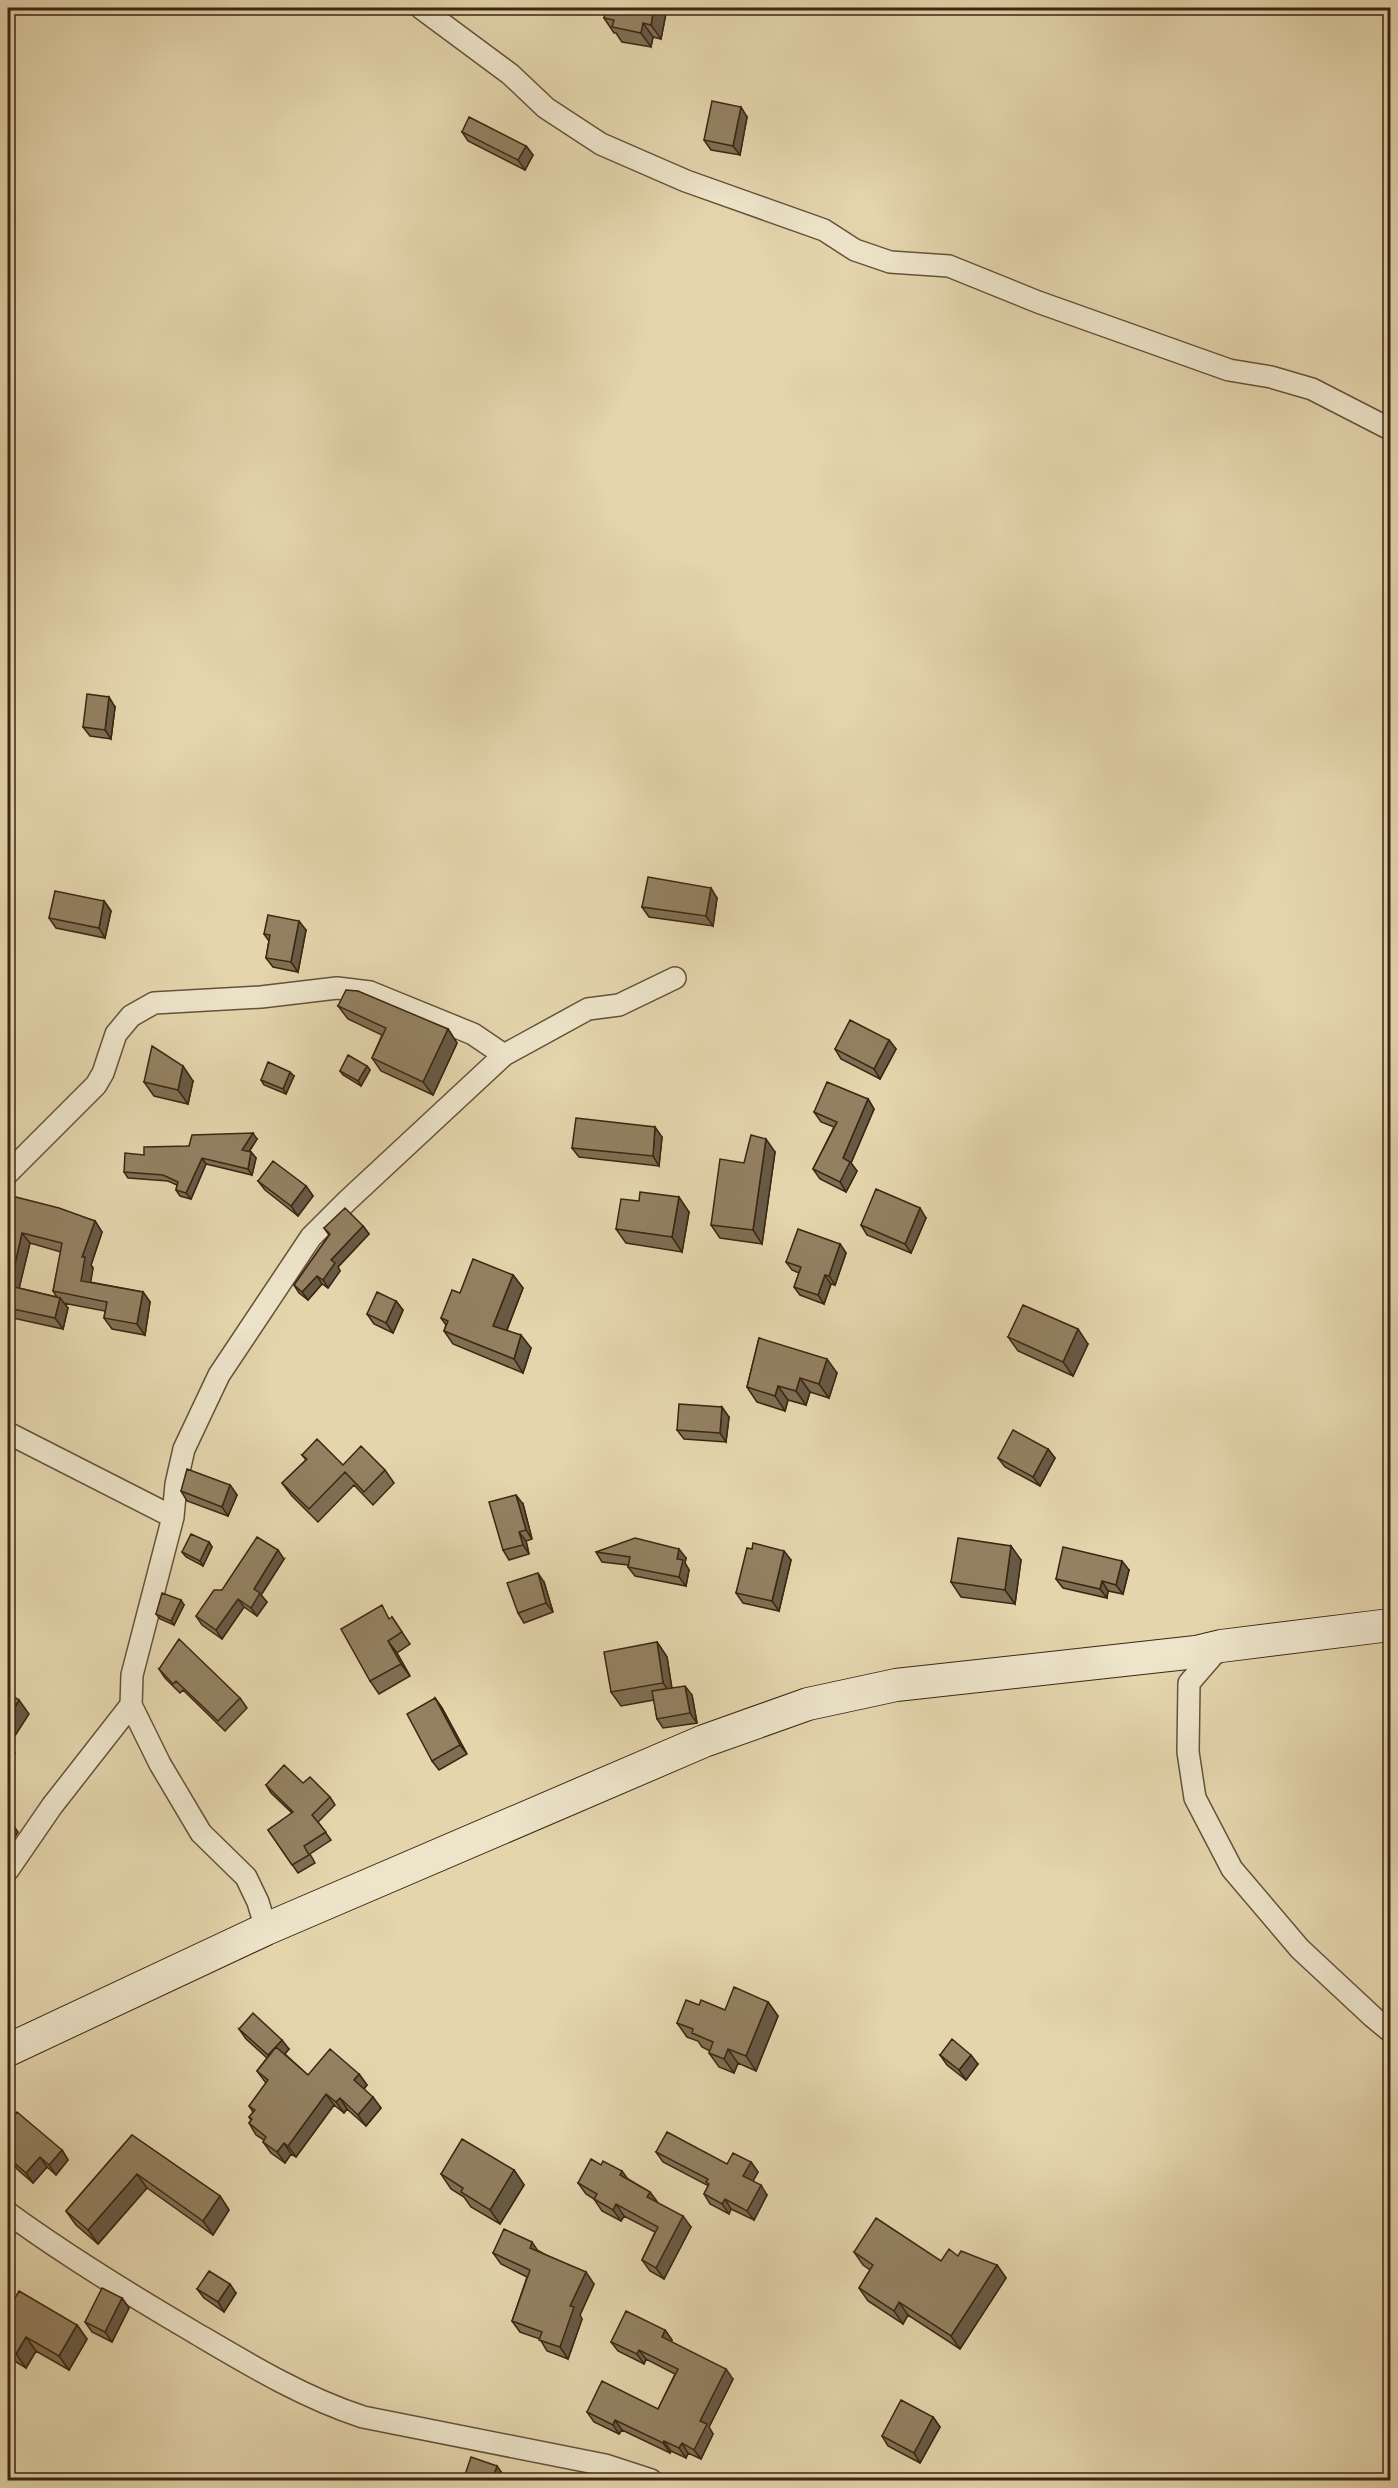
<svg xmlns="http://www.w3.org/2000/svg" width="1398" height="2488" font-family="'IM FELL Double Pica',serif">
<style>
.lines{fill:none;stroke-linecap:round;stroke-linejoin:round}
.street-casing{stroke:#655238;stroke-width:24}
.secondary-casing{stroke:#3b2611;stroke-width:34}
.street{stroke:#ede4ca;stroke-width:21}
.secondary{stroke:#ede4ca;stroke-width:32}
.wall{fill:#7e6f54;stroke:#3b2611;stroke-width:1.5;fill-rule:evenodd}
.shaded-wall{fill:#675a45;stroke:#3b2611;stroke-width:1.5}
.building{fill:#938162;stroke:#3b2611;stroke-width:1.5}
</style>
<rect width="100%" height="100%" fill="#e4d5ad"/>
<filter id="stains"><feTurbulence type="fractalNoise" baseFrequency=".00333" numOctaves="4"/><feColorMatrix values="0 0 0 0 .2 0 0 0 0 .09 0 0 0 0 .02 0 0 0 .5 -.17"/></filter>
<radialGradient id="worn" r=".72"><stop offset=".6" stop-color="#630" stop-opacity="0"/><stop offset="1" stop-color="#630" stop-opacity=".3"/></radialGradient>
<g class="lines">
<g class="street-casing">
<path id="street" d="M421,8L510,74L546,108L601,144L686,181L824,230L855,250L890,262L949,266L1038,302L1229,370L1271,377L1312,389L1390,429
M8,1173L96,1085L103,1073L116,1034L131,1016L154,1003L261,997L337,988L370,992L473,1034L504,1055L588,1009L619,1005L675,978
M8,1433L173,1517
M1220,1647L1189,1683L1188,1752L1195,1798L1232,1869L1300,1949L1373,2017L1390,2031
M8,1870L52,1806L131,1705
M266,1929L258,1902L246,1877L201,1833L160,1764L131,1705L132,1675L173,1517L176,1484L184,1449L219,1375L311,1237L347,1201L504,1055
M8,2213C67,2256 129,2294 192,2331C248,2364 302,2397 363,2417L605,2465L651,2480"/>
</g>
<g class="secondary-casing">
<path id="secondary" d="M8,2050L266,1929L704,1741L808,1704L896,1685L1196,1652L1221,1646L1390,1625"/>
</g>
<use href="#street" class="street"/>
<use href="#secondary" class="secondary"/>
</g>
<path class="wall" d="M667,8L661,39L653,37L651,47L622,42L616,33H614L604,18Z
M747,117L740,155L711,150L704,140Z
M462,132L526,146L533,155L525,170L468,141Z
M115,707L111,739L90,736L83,727Z
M717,898L713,926L649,917L642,907Z
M104,901L111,911L105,938L56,928L49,918Z
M306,930L298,972L273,967L266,958L269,941L264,934Z
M338,1006L448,1029L457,1043L433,1095L381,1071L372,1058L382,1035L348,1019Z
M889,1040L896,1049L880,1079L841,1059L835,1049Z
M367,1066L370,1070L361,1086L343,1075L340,1071Z
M294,1076L286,1094L264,1085L261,1080Z
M193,1081L188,1104L154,1096L144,1082Z
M868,1099L874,1109L851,1163L857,1171L846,1192L820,1179L813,1169L834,1127L821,1122L814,1112Z
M662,1137L659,1166L579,1157L572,1148Z
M257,1139L249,1152H251L256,1158L252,1175L206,1164L191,1199L180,1196L176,1190L177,1185L168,1181L128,1178L124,1172L144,1155L189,1146Z
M775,1152L762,1244L720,1238L711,1225L744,1163Z
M258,1181L306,1186L313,1196L298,1216L265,1190Z
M8,1195L95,1221L102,1232L91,1265L93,1268L90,1282L143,1292L150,1302L145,1335L112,1329L104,1318L105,1311L63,1303L68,1308L63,1329L8,1317ZM30,1243L61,1252L53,1291L57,1297L19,1288Z
M639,1201L689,1212L682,1252L626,1243L616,1229Z
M926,1218L911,1253L867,1235L861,1225Z
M363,1226L369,1234L338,1267L340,1271L328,1288L322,1284L308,1300L299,1293L294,1285L329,1235L324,1228Z
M840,1244L846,1253L835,1285L831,1284L824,1304L800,1295L794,1287L799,1273L792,1270L786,1262Z
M513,1275L523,1288L507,1330L531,1348L523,1373L453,1344L444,1331L446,1325L441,1318L460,1293Z
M396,1301L403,1310L393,1333L374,1324L367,1314Z
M1008,1337L1088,1344L1073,1376L1018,1351Z
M759,1338L837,1373L829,1398L810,1392L806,1405L788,1400L785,1411L757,1402L747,1387Z
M729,1417L726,1442L684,1439L677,1430Z
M1048,1449L1055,1458L1040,1486L1005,1467L998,1458Z
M302,1455L343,1465L385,1470L394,1483L373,1505L354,1485L318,1522L292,1496L282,1483L306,1460Z
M230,1485L237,1495L228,1516L187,1501L181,1491Z
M523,1504L532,1539L526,1541L529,1554L509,1560L503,1550Z
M209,1542L212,1547L203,1566L186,1557L182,1552Z
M752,1549L791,1560L779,1611L743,1603L736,1593Z
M596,1552L686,1558L685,1563L689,1570L686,1586L635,1576L628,1567V1565L602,1562Z
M284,1559L261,1595L267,1602L257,1616L244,1607L222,1639L202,1625L196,1616L222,1590Z
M1021,1560L1015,1604L961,1597L951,1582Z
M1129,1570L1123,1594L1108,1591L1107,1598L1063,1588L1056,1579Z
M544,1582L553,1612L524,1623L518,1613Z
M184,1605L174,1625L160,1619L156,1614Z
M392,1617L410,1644L397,1653L410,1676L379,1694L370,1681Z
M657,1642L667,1657L672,1688L692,1695L697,1723L663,1728L657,1719L654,1700L621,1706L611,1692Z
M159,1669L240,1698L247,1708L225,1731L183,1690L180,1693L165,1678Z
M435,1698L442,1708L467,1754L439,1770L432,1761Z
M266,1785L330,1797L335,1805L318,1822L331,1840L310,1854L315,1863L298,1873L268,1830L292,1813L271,1793Z
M768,2002L778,2016L756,2071L738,2063L734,2073L719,2067L709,2053L710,2051L702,2047L698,2041L687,2037L677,2023L699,2005L725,2010Z
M239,2029L289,2049L285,2054L308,2075L359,2074L367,2085L364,2089L381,2108L366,2126L347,2109L344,2113L334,2105L296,2157L291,2154L285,2163L271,2153L263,2142L264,2140L256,2135L249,2123L251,2120L249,2117L253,2112L249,2106L266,2083L257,2071L267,2058L246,2039Z
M940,2055L978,2064L966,2080L947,2065Z
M8,2123L62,2150L68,2160L56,2175L47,2167L33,2183L17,2169L11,2160L13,2157L8,2153Z
M132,2135L220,2196L229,2210L213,2235L147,2188L98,2244L76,2225L66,2211Z
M656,2152L727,2164L751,2162L758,2172L753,2181L767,2195L754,2220L731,2209L729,2214L710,2204L704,2194L708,2186L707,2185L663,2162Z
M514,2170L524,2185L500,2224L471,2207L464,2197L451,2189L441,2174Z
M628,2179L650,2192L658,2203L691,2227L664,2279L650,2271L642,2260L655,2232L624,2216L621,2221L602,2211L594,2199L586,2194L578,2183Z
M539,2251L594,2284L580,2315L582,2319L568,2359L547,2351L540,2339L520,2332L512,2321L527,2277L501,2264L493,2253Z
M854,2252L941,2261L958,2256L997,2265L1006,2278L960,2349L908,2315L903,2324L868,2301L859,2288L870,2270L863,2265Z
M197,2289L236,2293L224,2312L204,2298Z
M122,2298L129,2308L112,2342L92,2332L85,2322Z
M8,2310L77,2325L87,2339L69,2370L36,2351L26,2368L8,2357Z
M665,2330L672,2340L671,2342L733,2379L709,2427L713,2434L701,2459L688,2453L686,2458L671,2451L670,2453L622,2430L619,2434L594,2422L587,2412L658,2409L675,2374L646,2359L644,2364L618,2351L611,2342Z
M933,2417L940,2427L920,2463L888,2446L882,2436Z"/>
<path class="shaded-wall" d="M654,8H667L661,39L651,25Z
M643,23L653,37L651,47L641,33Z
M741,107L747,117L740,155L733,146Z
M526,146L533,155L525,170L518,160Z
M109,697L115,707L111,739L105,730Z
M711,888L717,898L713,926L706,916Z
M104,901L111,911L105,938L99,928Z
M299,921L306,930L298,972L291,962Z
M448,1029L457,1043L433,1095L423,1082Z
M889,1040L896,1049L880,1079L874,1069Z
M183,1066L193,1081L188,1104L178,1090Z
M367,1066L370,1070L361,1086L358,1081Z
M290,1072L294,1076L286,1094L283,1089Z
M868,1099L874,1109L851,1163L857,1171L846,1192L840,1182L843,1158Z
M655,1127L662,1137L659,1166L653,1156Z
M253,1133L257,1139L246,1156L242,1150Z
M766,1139L775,1152L762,1244L753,1230Z
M251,1152L256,1158L252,1175L248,1169Z
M202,1158L206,1164L191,1199L186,1193Z
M306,1186L313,1196L298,1216L291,1206Z
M679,1197L689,1212L682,1252L672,1237Z
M920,1208L926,1218L911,1253L905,1244Z
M95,1221L102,1232L91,1265L93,1268L89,1292L81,1281L82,1257Z
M363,1226L369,1234L338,1267L340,1271L328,1288L323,1280L331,1260Z
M22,1233L30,1243L17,1297L10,1286Z
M840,1244L846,1253L835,1285L829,1276Z
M513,1275L523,1288L503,1340L493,1326Z
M825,1275L831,1284L824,1304L818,1295Z
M317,1276L322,1284L308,1300L302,1292Z
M143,1292L150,1302L145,1335L137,1324Z
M60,1298L68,1308L63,1329L55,1318Z
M396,1301L403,1310L393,1333L386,1323Z
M1078,1329L1088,1344L1073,1376L1063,1362Z
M521,1335L531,1348L523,1373L514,1359Z
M827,1359L837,1373L829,1398L819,1384Z
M800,1378L810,1392L806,1405L796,1391Z
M778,1386L788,1400L785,1411L775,1396Z
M722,1407L729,1417L726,1442L720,1433Z
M1048,1449L1055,1458L1040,1486L1033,1477Z
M230,1485L237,1495L228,1516L222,1507Z
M516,1495L523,1504L532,1539L526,1530Z
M519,1532L526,1541L529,1554L523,1545Z
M209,1542L212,1547L203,1566L200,1561Z
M1011,1546L1021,1560L1015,1604L1005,1590Z
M679,1549L686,1558L685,1563L689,1570L686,1586L679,1577L677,1559Z
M278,1550L284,1559L261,1595L267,1602L257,1616L251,1608L254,1589Z
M784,1551L791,1560L779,1611L772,1601Z
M1122,1561L1129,1570L1123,1594L1116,1585Z
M538,1573L544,1582L553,1612L546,1603Z
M1102,1581L1108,1591L1107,1598L1100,1589Z
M238,1599L244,1607L222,1639L216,1630Z
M181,1600L184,1605L174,1625L171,1621Z
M388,1641L397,1653L410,1676L401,1664Z
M657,1642L667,1657L673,1697L663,1683Z
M685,1686L692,1695L697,1723L690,1713Z
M435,1698L442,1708L467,1754L460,1745Z
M19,1700L29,1714L9,1745L15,1753L8,1765V1719Z
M8,1818L18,1832L8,1848Z
M768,2002L778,2016L756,2071L746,2056Z
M282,2040L289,2049L275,2065L268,2055Z
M728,2049L738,2063L734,2073L724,2059Z
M971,2055L978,2064L966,2080L959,2070Z
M359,2074L367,2085L362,2091L354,2080Z
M326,2094L334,2105L296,2157L288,2146Z
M373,2097L381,2108L366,2126L358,2115Z
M340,2098L347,2109L344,2113L336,2102Z
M284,2143L291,2154L285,2163L277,2152Z
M62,2150L68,2160L56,2175L49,2165Z
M40,2157L47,2167L33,2183L26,2173Z
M751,2162L758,2172L750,2186L743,2176Z
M514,2170L524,2185L500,2224L490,2210Z
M622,2171L630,2182L620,2175Z
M137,2174L147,2188L98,2244L88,2230Z
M761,2185L767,2195L754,2220L747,2211Z
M650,2192L658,2203L647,2197Z
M220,2196L229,2210L213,2235L203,2221Z
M725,2199L731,2209L729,2214L722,2204Z
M616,2204L624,2216L621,2221L613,2210Z
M683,2216L691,2227L664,2279L656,2268Z
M532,2242L540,2254L530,2248Z
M997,2265L1006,2278L960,2349L951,2336Z
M586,2272L594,2284L580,2315L582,2319L568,2359L560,2347L570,2306Z
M230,2284L236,2293L224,2312L218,2302Z
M122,2298L129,2308L112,2342L105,2332Z
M899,2302L908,2315L903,2324L894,2311Z
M77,2325L87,2339L69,2370L59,2356Z
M665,2330L672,2340L669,2347L662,2337Z
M26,2337L36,2351L26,2368L16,2354Z
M639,2350L646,2359L644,2364L637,2354Z
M726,2369L733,2379L709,2427L713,2434L701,2459L694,2450L700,2421Z
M933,2417L940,2427L920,2463L914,2453Z
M615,2420L622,2430L619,2434L613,2425Z
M664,2441L671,2451L670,2453L663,2443Z
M682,2443L688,2453L686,2458L679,2448Z
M497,2466L507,2480V2481H492Z"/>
<path class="building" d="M606,8H654L651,25L643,23L641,33L612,27L614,20L604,18Z
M712,101L741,107L733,146L704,140Z
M469,117L526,146L518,160L462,132Z
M87,694L109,697L105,730L83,727Z
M648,877L711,888L706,916L642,907Z
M55,891L104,901L99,928L49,918Z
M268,915L299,921L291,962L266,958L270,935L264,934Z
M346,990L358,991L448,1029L423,1082L372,1058L386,1028L338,1006Z
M850,1020L889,1040L874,1069L835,1049Z
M152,1046L183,1066L178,1090L144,1082Z
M348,1055L367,1066L358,1081L340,1071Z
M268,1062L290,1072L283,1089L261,1080Z
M827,1082L868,1099L843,1158L850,1162L840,1182L813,1169L837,1122L814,1112Z
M576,1118L655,1127L653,1156L572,1148Z
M253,1133L242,1150L251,1152L248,1169L202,1158L186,1193L176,1190L178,1182L163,1175L124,1172L125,1153L144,1155V1147L189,1146L192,1135Z
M751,1135L766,1139L753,1230L711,1225L720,1159L744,1163Z
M273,1161L306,1186L291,1206L258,1181Z
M876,1189L920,1208L905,1244L861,1225Z
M640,1192L679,1197L672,1237L616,1229L621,1199L639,1201Z
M8,1195L59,1208L95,1221L82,1257H85L81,1281L143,1292L137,1324L104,1318L107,1302L53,1291L62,1243L22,1233L10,1286L60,1298L55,1318L8,1308Z
M345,1208L363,1226L331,1260L335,1263L323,1280L317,1276L302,1292L294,1285L330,1234L324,1228Z
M798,1229L840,1244L829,1276L825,1275L818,1295L794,1287L801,1267L786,1262Z
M473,1259L513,1275L493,1326L521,1335L514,1359L444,1331L448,1321L441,1318L452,1290L460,1293Z
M377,1292L396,1301L386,1323L367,1314Z
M1023,1305L1078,1329L1063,1362L1008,1337Z
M759,1338L827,1359L819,1384L800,1378L796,1391L778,1386L775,1396L747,1387Z
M679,1404L722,1407L720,1433L677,1430Z
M1013,1430L1048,1449L1033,1477L998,1458Z
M317,1439L343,1465L361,1446L385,1470L364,1492L345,1472L309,1509L282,1483L307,1459L302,1455Z
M187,1469L230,1485L222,1507L181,1491Z
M516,1495L526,1530L519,1532L523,1545L503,1550L489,1502Z
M191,1534L209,1542L200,1561L182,1552Z
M257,1537L278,1550L254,1589L260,1593L251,1608L238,1599L216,1630L196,1616L214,1590H222Z
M635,1538L679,1549L677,1559L683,1560L679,1577L628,1567L630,1557L596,1552Z
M958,1538L1011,1546L1005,1590L951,1582Z
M753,1543L784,1551L772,1601L736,1593L747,1548L752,1549Z
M1063,1547L1122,1561L1116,1585L1102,1581L1100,1589L1056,1579Z
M538,1573L546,1603L518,1613L507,1583Z
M162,1593L181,1600L171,1621L156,1614Z
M382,1605L389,1619L392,1617L402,1632L388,1641L401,1664L370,1681L341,1629Z
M179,1639L240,1698L218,1721L176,1681L173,1684L159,1669Z
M657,1642L663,1683L611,1692L604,1652Z
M685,1686L690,1713L657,1719L652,1691Z
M8,1693L19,1700L8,1719Z
M435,1698L460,1745L432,1761L407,1714Z
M284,1765L303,1783L310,1777L330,1797L312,1815L326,1832L304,1846L309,1855L292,1865L268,1830L293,1812L266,1785Z
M734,1987L768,2002L746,2056L728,2049L724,2059L709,2053L713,2042L692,2033L693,2029L677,2023L686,2000L699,2005L701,2000L725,2010Z
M253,2013L282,2040L268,2055L239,2029Z
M952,2039L971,2055L959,2070L940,2055Z
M276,2047L308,2075L330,2049L359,2074L354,2080L373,2097L358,2115L340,2098L336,2102L326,2094L288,2146L284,2143L277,2152L263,2142L266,2137L249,2123L252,2119L249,2117L255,2110L249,2106L268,2080L257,2071Z
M17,2112L62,2150L49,2165L40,2157L26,2173L11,2160L15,2155L8,2149V2123Z
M667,2132L727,2164L733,2153L751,2162L743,2176L761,2185L747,2211L725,2199L722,2204L704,2194L709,2184L706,2182L708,2179L656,2152Z
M132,2135L220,2196L203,2221L137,2174L88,2230L66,2211Z
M462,2139L514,2170L490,2210L461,2192L463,2188L441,2174Z
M591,2159L601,2165L603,2161L622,2171L620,2175L650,2192L647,2197L683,2216L656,2268L642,2260L658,2227L616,2204L613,2210L594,2199L597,2194L578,2183Z
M876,2218L941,2261L949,2249L958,2256L961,2251L997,2265L951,2336L899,2302L894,2311L859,2288L873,2265L854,2252Z
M504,2229L532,2242L530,2248L586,2272L570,2306L574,2307L560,2347L539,2340L542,2332L512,2321L530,2270L493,2253Z
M209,2271L230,2284L218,2302L197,2289Z
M102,2288L122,2298L105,2332L85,2322Z
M19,2291L77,2325L59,2356L26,2337L16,2354L8,2349V2320L9,2316L8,2315V2310Z
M626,2311L665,2330L662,2337L726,2369L700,2421L707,2424L694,2450L682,2443L679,2448L664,2441L663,2443L615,2420L613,2425L587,2412L602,2381L658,2409L678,2369L639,2350L637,2354L611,2342Z
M901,2400L933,2417L914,2453L882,2436Z
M471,2457L497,2466L492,2481H463Z"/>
<rect width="1398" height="2488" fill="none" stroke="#e4d5ad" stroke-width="30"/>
<rect x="9" y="9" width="1380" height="2470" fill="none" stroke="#3b2611" stroke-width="3"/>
<rect x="15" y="15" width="1368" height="2458" fill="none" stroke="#3b2611" stroke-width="1.5"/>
<rect width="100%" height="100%" filter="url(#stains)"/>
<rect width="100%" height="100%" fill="url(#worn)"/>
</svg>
